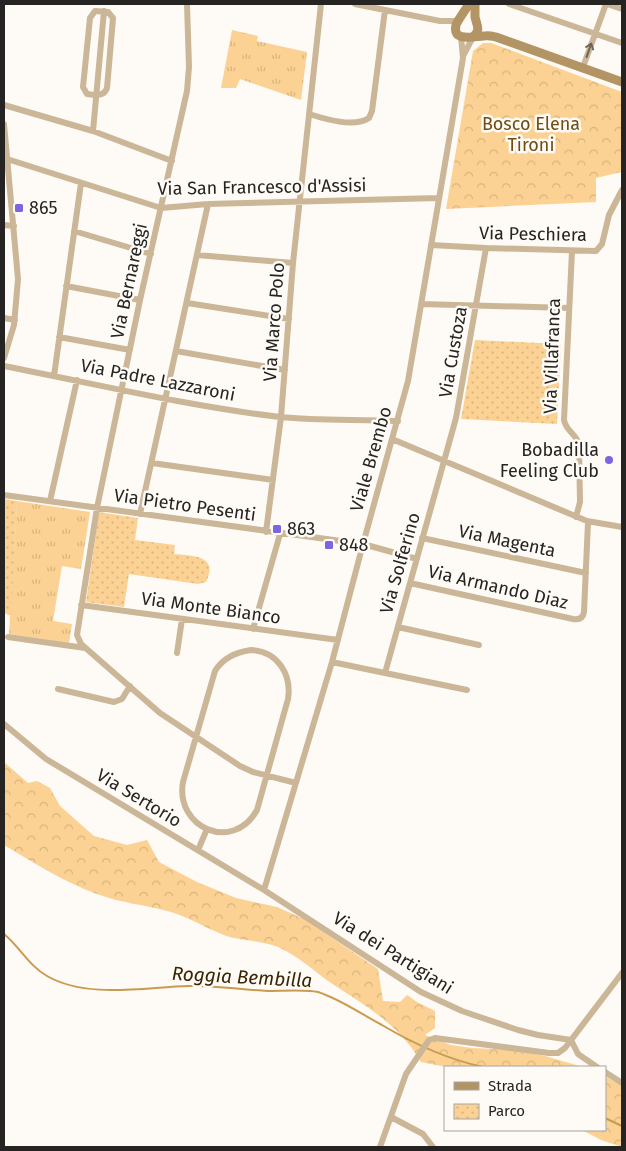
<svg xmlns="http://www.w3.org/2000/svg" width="626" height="1151" font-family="'Fira Sans',sans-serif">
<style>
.grass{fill:url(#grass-tufts)}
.forest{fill:url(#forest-crowns)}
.park{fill:url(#park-dots)}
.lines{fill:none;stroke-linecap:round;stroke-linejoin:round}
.stream{stroke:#c99b4f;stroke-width:2}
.street{stroke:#cbb697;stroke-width:6}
.secondary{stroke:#b39565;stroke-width:9}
.oneway{stroke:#706657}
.poi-dot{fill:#7b65e0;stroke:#fefaf5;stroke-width:2}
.labels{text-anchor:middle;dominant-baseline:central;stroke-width:5;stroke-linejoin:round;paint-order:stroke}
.park-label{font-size:18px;fill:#6e4e15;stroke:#fefaf5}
.street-label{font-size:18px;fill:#252422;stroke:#fefaf5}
.poi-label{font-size:18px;fill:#252422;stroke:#fefaf5;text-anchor:start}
.water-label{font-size:19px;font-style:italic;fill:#382503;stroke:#fefaf5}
</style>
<defs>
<pattern id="grass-tufts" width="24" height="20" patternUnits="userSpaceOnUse" patternTransform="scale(1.25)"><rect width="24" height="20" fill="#fbd293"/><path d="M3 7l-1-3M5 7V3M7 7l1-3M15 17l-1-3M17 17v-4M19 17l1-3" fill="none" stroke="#d7b47e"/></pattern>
<pattern id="forest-crowns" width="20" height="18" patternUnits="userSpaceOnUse" patternTransform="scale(1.25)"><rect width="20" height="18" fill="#fbd293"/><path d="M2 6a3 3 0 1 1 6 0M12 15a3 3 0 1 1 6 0" fill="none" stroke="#d7b47e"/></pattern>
<pattern id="park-dots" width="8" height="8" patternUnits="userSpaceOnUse" patternTransform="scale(1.25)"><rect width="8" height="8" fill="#fbd293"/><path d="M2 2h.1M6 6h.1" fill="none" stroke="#d7b47e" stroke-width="1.8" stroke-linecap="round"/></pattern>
</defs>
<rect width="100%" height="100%" fill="#fefaf5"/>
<path class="grass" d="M232,30L258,36L257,41L307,52L301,100L240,79L236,88H221Z
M17,501L90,512L81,569L62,566L53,621L72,624L69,643L9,634Z"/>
<path class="forest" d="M483,43H491L622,92V176L621,172L596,178V202L446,209L473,51Z
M4,762L28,783L37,781L50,788L60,806L94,836L127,845L147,840L159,862L197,882L236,898L277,907L304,919L378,969L383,1001L400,1002L407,995L417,1002L435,1011V1028L425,1035L451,1045L472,1048L516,1050L545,1056L583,1067H446L421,1062C397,1022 365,1006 328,981C312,969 296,955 278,947C259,939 238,942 219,933C202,926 188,917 171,912C146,905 121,903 97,894C64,882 34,863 4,845Z
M605,1076L622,1086V1147L601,1140L582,1130H605Z"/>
<path class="park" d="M475,340L561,344L557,424L461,419Z
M4,499L17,501L11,616L4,613Z
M99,512L138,518L135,540L175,545L174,554C193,556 219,555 206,582L198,584L129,574L124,607L86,602Z"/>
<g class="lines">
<path class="stream" d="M4,934C19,946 29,966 47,976C87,999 144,987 189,986C215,985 242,990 268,991C281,991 306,989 318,992C340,999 361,1014 382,1025C414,1044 446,1059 483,1067
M605,1118L622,1126"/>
<path class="street" d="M187,4L189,67L187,91L140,300L97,508L77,635L81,644L160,713L240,766L253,772L296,783
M355,4L440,21H458
M509,4L622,43
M607,4L622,9
M95,11L108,12L113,18L107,88C104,97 95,95 87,94L83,87L90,18Z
M463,56L473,37
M583,67L606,4
M4,105L93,131L172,161
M309,114C325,119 354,128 369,118L372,111L385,10
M4,124L18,279L14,325L4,358
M93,131L104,11
M4,158L161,208L208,204L439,198
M4,225L14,226
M74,231L151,254
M431,245L486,248L596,251L602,244L609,215L622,190
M572,251L564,420C566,431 576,434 579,444L580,502L576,517
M197,255L293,263
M66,286L140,300
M187,303L289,319
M421,304L569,308
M4,318L15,320
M59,337L130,350
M176,351L285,370
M4,366C96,384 187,406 280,417C319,421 359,419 398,421
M54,376L81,183
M392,439L587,521L622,527
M152,463L273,480
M4,495L363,544L417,559
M50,501L77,380
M140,514L208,204
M266,532L281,417L293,263L321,4
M422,538L586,573
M410,583L573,619C579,620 583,618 584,612L588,522
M81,605L338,640
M398,627L479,645
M253,629L280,534
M8,637L85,648
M251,650C277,651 292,674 288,699L257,810C233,853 175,828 183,782L215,671C223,658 236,652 251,650Z
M177,653L182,619
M332,662L467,690
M385,673L456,418L486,248
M58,689L114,702L122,699L130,686
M4,724L46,759L264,890L421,992L462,1011L518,1030L538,1035L571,1040
M198,850L207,829
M264,890L332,662L363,544L408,381L463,58L461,37
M571,1040L578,1054L597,1067
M605,1072L622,1083
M391,1117L423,1134L433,1147
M380,1147L406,1074L429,1040L435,1038L549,1053H558L565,1048L622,973"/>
<path class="secondary" d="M469,4C466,9 458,20 456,25C452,43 475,36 484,36C488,35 492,36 496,37L622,82
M473,37C481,30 477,26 475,17C475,13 475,8 475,4"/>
</g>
<defs><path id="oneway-shaft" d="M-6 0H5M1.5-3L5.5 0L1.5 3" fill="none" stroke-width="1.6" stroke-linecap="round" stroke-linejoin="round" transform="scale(1.25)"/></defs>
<use class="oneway" href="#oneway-shaft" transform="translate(589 50) rotate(-71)"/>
<g class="poi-dot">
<rect x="14" y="203" width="10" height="10" rx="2.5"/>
<circle cx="609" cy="460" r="5"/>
<rect x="272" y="524" width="10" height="10" rx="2.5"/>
<rect x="324" y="540" width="10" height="10" rx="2.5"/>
</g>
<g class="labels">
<g class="park-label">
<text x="531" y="124">Bosco Elena<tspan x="531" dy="21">Tironi</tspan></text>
</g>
<g class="street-label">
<text transform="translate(262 187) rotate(-1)">Via San Francesco d'Assisi</text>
<text transform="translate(533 234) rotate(1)">Via Peschiera</text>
<text transform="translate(129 281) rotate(-78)">Via Bernareggi</text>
<text transform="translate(274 322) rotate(-86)">Via Marco Polo</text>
<text transform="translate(453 352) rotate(-80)">Via Custoza</text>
<text transform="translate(552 356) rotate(-88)">Via Villafranca</text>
<text transform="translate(158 380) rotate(11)">Via Padre Lazzaroni</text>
<text transform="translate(371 459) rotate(-74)">Viale Brembo</text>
<text transform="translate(185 505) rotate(8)">Via Pietro Pesenti</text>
<text transform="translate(507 541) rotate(12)">Via Magenta</text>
<text transform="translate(400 563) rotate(-74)">Via Solferino</text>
<text transform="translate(498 587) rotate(13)">Via Armando Diaz</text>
<text transform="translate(211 608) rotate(8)">Via Monte Bianco</text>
<text transform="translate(139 798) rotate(31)">Via Sertorio</text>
<text transform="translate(393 953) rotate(32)">Via dei Partigiani</text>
</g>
<g class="poi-label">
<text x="29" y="208">865</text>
<text x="599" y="450" text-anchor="end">Bobadilla<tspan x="599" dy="21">Feeling Club</tspan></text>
<text x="287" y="529">863</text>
<text x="339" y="545">848</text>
</g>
<g class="water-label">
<text transform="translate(242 977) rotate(3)">Roggia Bembilla</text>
</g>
</g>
<rect width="626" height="1151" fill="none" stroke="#252422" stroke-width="10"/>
<rect x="444" y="1066" width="162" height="65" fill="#fefaf5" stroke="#a7a4a1"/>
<rect x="454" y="1082" width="25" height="8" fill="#b39565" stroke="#a7a4a1"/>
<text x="488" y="1091" font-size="15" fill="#252422">Strada</text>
<rect x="454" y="1104" width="25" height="15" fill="url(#park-dots)" stroke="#a7a4a1"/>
<text x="488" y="1116" font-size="15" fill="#252422">Parco</text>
</svg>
